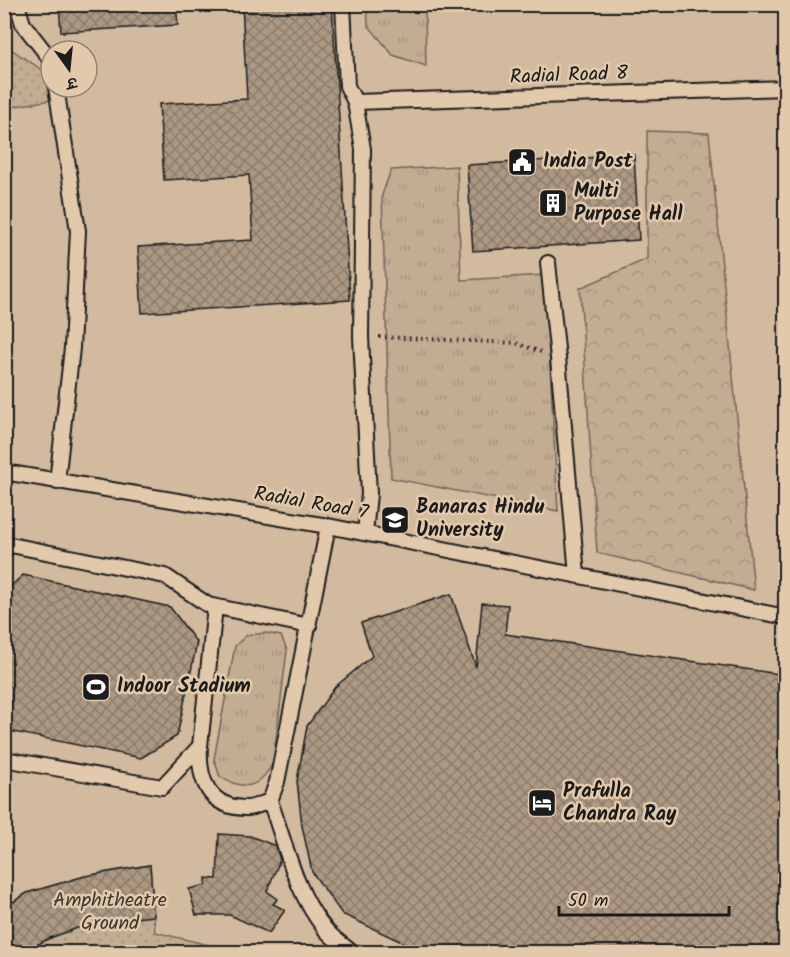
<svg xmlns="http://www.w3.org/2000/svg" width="790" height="957" font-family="Kalam,'Playpen Sans Deva',sans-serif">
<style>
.built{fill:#d2ba9f;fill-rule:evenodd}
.grass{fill:url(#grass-tufts);stroke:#6f6458;stroke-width:1.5}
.forest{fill:url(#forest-crowns);stroke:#6f6458;stroke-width:1.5}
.park{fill:url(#park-dots);stroke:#6f6458;stroke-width:1.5}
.building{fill:url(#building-cross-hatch);stroke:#1c1c1c;stroke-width:1.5}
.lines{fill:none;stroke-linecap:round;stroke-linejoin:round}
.lane-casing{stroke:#1c1c1c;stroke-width:18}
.path{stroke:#1c1c1c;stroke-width:4;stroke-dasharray:1.5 4.5;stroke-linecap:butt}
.lane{stroke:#e3c9ab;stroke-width:14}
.labels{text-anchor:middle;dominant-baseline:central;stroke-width:5;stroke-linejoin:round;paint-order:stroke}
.street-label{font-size:20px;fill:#1c1c1c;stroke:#e3c9ab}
.poi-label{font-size:20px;font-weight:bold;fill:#1c1c1c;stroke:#e3c9ab;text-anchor:start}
.park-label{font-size:20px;fill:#3d3934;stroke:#e3c9ab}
</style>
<defs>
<pattern id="grass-tufts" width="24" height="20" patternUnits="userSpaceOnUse" patternTransform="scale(1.5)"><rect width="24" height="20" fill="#c2ad93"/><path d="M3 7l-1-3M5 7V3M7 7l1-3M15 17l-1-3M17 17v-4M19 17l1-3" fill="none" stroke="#a6947e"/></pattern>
<pattern id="forest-crowns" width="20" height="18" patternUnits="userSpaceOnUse" patternTransform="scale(1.5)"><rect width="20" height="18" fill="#c2ad93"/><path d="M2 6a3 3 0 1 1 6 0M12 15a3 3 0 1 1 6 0" fill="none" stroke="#a6947e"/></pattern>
<pattern id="park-dots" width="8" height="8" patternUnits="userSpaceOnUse" patternTransform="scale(1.5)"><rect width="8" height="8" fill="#c2ad93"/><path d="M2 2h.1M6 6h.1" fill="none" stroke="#a6947e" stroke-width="1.8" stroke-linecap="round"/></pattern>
<pattern id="building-cross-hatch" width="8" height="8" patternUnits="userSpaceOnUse" patternTransform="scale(1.5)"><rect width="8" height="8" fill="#ac9883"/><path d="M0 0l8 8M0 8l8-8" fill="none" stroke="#8b7b6a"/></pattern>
</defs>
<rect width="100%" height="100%" fill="#e3c9ab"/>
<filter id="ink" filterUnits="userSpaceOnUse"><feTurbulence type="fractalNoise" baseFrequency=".0167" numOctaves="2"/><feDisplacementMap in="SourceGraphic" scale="12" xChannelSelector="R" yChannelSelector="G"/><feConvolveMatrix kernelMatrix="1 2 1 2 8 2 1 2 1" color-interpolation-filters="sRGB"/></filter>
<g filter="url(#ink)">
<path class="built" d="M5,5H785V952H5ZM51,51H87V87H51Z"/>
<path class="grass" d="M367,5H425L426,66L393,55L368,25Z
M457,166L461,280L545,275L558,511L391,478L382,195L391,170Z
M266,633L281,636L287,650L273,763C258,789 246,791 220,777L214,759L235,646L247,635Z"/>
<path class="forest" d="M647,131L709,133L754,590L597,553L580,288L647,259Z"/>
<path class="park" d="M5,45L45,72L51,100L5,108Z
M150,865L155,932L237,952H5L4,908L27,893L85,876Z"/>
<path class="building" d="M59,4H176L178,25L61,32Z
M242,4H332L350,300L142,313L138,247L253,240L249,175L164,180L159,104L247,99Z
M634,155L639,240L473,251L467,165Z
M23,575L170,607L197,643L177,736L141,758L4,730V592Z
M451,594L476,667L482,603L508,605L505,634L786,675V952H446L408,945L342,914L312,872L302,826L297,781L307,726L335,687L372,656L361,623Z
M219,834L250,836L276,846L280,860L267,891L278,899L273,904L285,910L269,933L230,915H196L189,889L206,885V878L217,879Z
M150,865L154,916L94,922L50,938L23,952H4V908L27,893L85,876Z"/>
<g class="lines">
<g class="lane-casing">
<path id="lane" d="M17,4L23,24L48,56L51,65
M343,4L347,86L355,102L363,149L361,337L369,494L365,533
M56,87L78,231L72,348L57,482
M355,102L786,88
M548,263L558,358L577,575
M4,472L328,526L786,617
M328,526L277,782L270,801C286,845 295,892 325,929C332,938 342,944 350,951L354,952
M4,550L11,545L165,576L208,605L309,626
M200,746C198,779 208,808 247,808C254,808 263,803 270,801
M4,759L162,787L200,746L215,607"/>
</g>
<path class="path" d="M379,337L516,343L541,352"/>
<use href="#lane" class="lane"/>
</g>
</g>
<defs>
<g id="civic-square" transform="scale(1.5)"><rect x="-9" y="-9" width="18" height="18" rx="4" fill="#1c1c1c" stroke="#e3c9ab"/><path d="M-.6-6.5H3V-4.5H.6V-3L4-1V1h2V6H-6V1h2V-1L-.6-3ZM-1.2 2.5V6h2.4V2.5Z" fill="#fff"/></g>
<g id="building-square" transform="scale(1.5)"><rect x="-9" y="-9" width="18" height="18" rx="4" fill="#1c1c1c" stroke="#e3c9ab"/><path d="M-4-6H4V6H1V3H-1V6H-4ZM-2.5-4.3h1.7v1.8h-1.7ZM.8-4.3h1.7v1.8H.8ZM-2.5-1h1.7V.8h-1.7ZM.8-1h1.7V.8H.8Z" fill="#fff"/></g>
<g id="university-square" transform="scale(1.5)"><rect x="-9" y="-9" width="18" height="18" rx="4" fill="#1c1c1c" stroke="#e3c9ab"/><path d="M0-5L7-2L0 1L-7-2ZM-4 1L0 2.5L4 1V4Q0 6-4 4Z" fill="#fff"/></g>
<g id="stadium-square" transform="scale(1.5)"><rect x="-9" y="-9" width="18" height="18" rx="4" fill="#1c1c1c" stroke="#e3c9ab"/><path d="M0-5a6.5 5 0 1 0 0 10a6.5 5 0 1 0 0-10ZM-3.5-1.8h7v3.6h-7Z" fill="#fff"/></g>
<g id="hotel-square" transform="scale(1.5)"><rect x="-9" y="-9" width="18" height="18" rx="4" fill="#1c1c1c" stroke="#e3c9ab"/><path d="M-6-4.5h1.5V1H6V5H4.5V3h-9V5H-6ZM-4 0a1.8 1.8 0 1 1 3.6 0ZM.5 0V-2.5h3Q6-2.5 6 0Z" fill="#fff"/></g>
</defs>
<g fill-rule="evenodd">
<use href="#civic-square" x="522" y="162"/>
<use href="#building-square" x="553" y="203"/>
<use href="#university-square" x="395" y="520"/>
<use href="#stadium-square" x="96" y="687"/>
<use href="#hotel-square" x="542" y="803"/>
</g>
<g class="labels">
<g class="street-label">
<text transform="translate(569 76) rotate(-2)">Radial Road 8</text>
<text transform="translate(311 504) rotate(10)">Radial Road 7</text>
</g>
<g class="poi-label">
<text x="543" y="162">India Post</text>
<text x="574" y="192">Multi<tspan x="574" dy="23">Purpose Hall</tspan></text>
<text x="416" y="508">Banaras Hindu<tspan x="416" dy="23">University</tspan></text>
<text x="117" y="687">Indoor Stadium</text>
<text x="563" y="792">Prafulla<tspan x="563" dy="23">Chandra Ray</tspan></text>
</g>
<g class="park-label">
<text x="110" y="901">Amphitheatre<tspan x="110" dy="23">Ground</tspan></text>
</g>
</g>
<rect width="790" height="957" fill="none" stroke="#e3c9ab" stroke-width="24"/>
<rect x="12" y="12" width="766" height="933" fill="none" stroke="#1c1c1c" stroke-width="2" filter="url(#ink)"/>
<g transform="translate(69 69) rotate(165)"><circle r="28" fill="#e3c9ab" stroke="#938472" stroke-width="1.5"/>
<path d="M0-4.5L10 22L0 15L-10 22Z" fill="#1c1c1c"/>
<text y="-9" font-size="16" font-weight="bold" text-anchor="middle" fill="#1c1c1c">उ</text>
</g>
<path d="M559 906v9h170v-9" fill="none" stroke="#1c1c1c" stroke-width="3"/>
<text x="568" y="906" font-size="18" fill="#1c1c1c" stroke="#e3c9ab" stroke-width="4.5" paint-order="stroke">50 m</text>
</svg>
